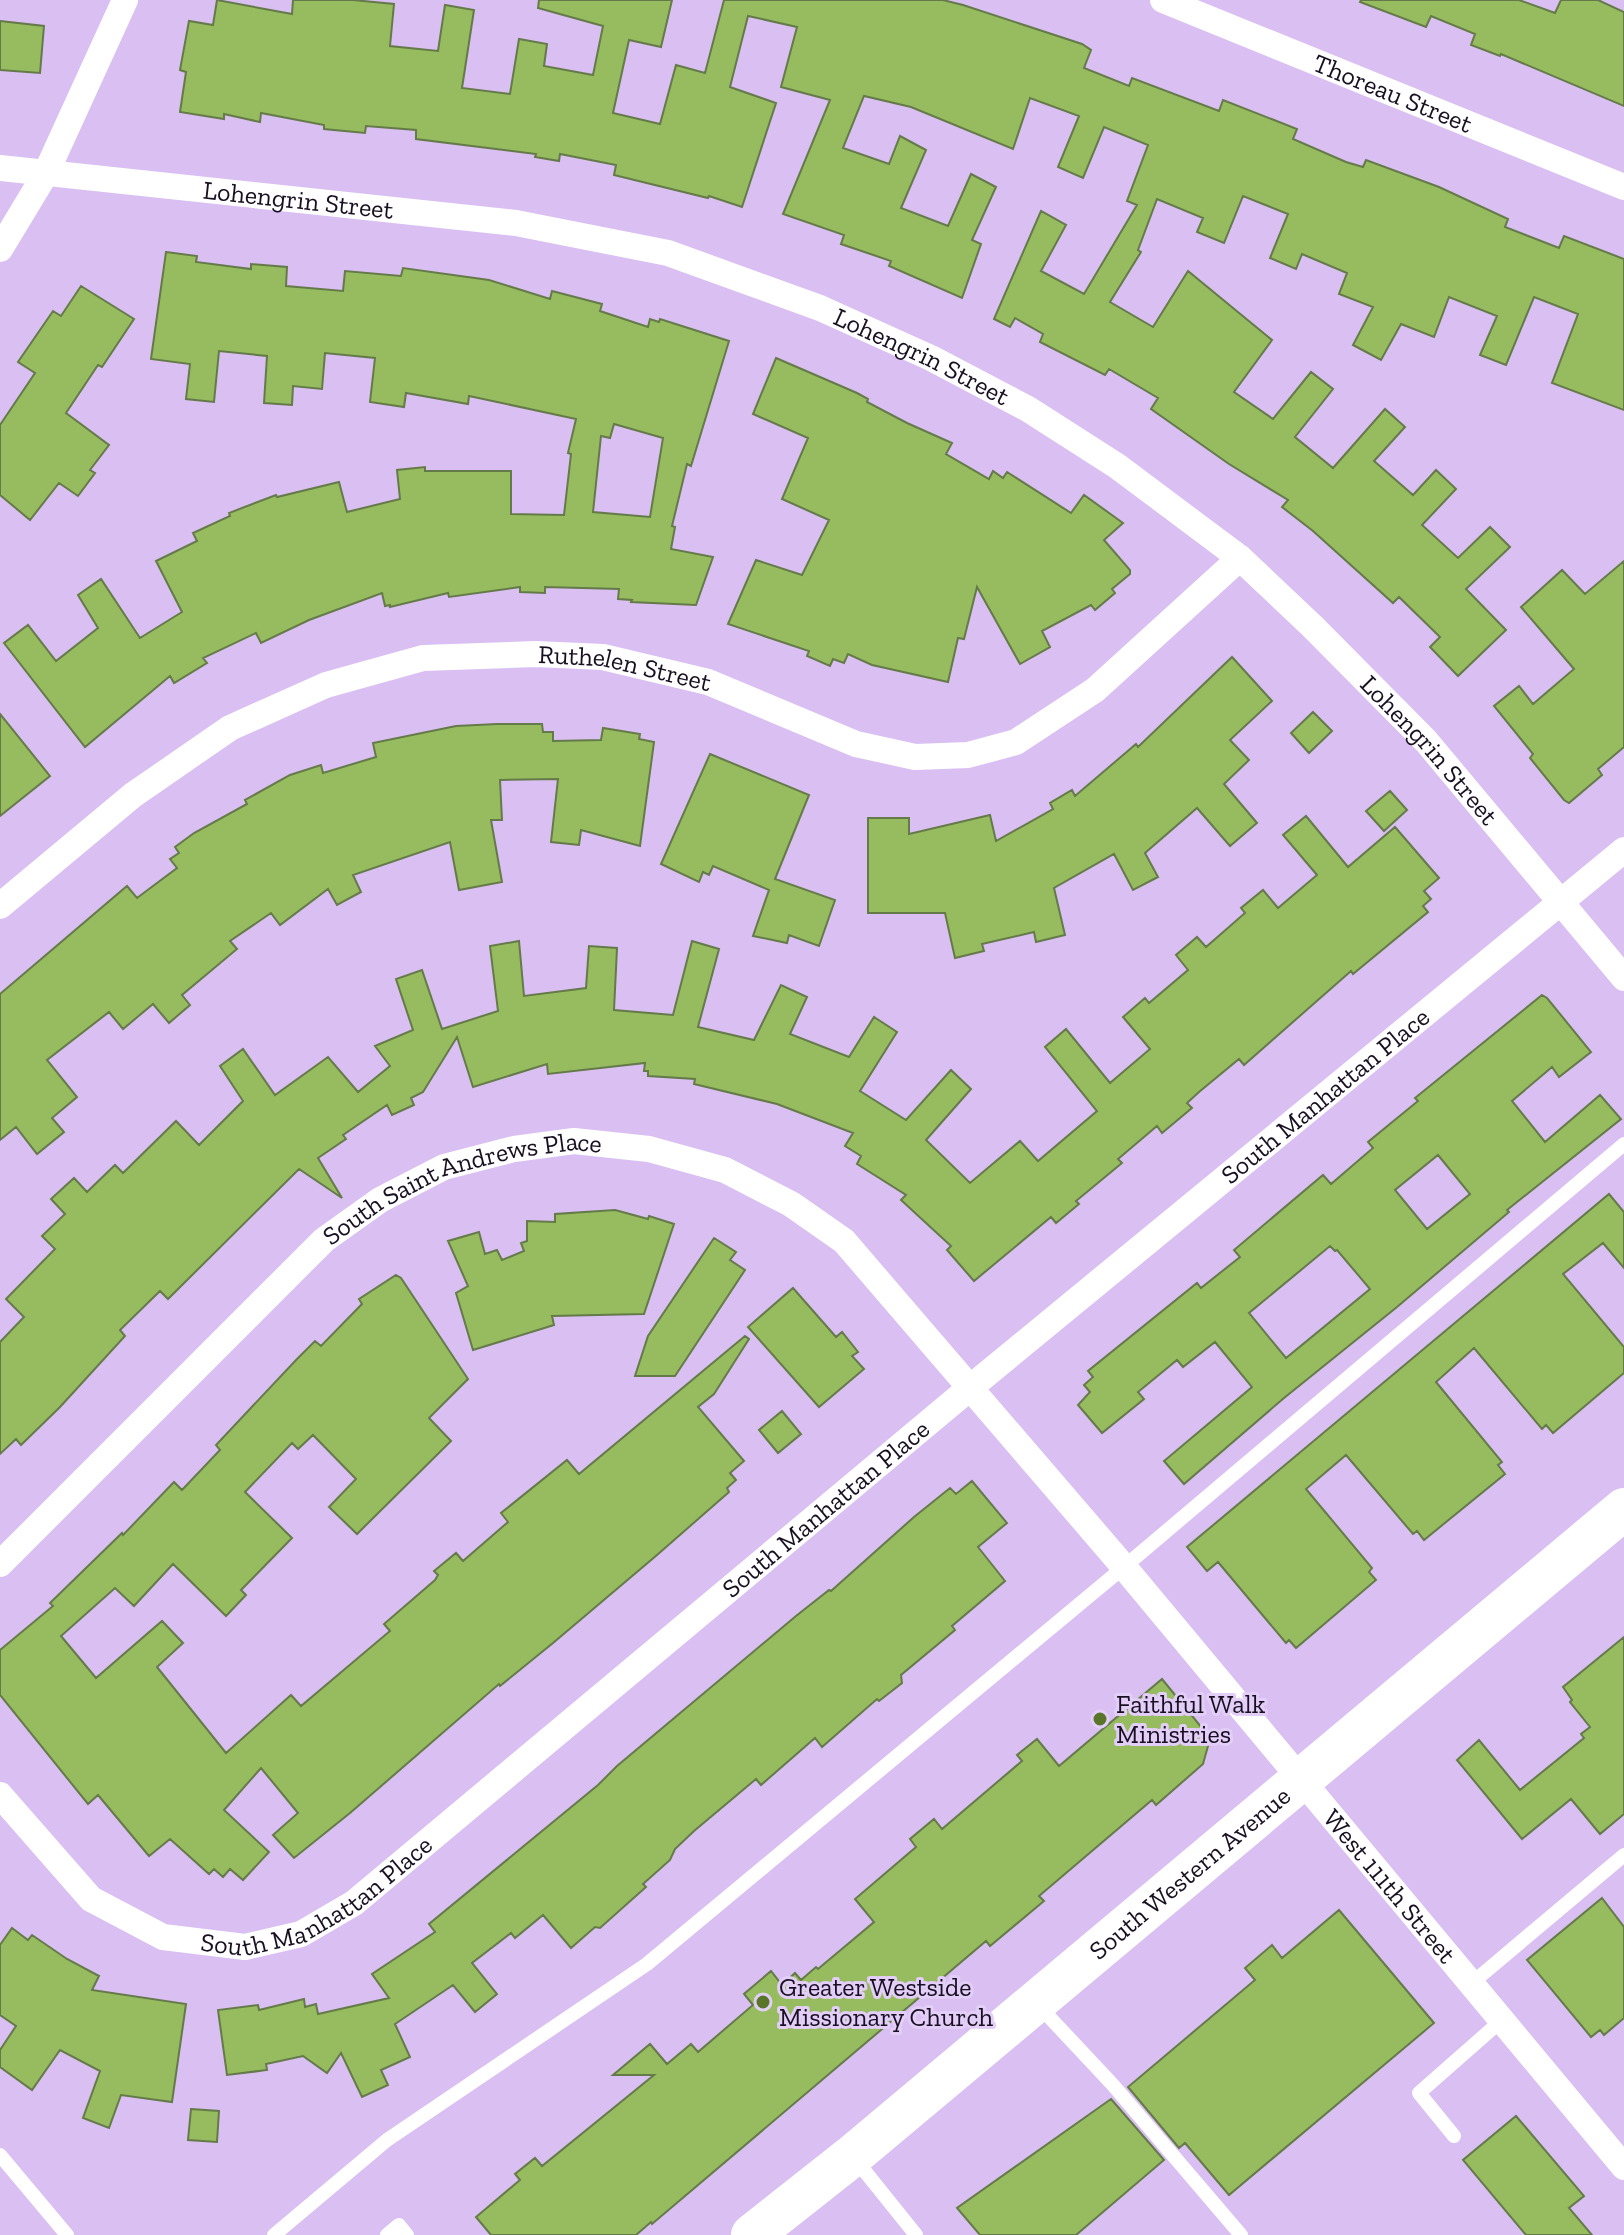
<svg xmlns="http://www.w3.org/2000/svg" width="1624" height="2235" font-family="'Zilla Slab',serif">
<style>
.building{fill:#96bc5f;stroke:#657a49;stroke-width:2;fill-rule:evenodd}
.lines{fill:none;stroke-linecap:round;stroke-linejoin:round}
.service{stroke:#fff;stroke-width:14}
.minor{stroke:#fff;stroke-width:26}
.primary{stroke:#fff;stroke-width:42}
.poi-dot{fill:#58752a;stroke:#e3cef8;stroke-width:3}
.labels{text-anchor:middle;dominant-baseline:central;stroke-width:6;stroke-linejoin:round;paint-order:stroke}
.street-label{font-size:26px;fill:#180f21;stroke:#e3cef8}
.poi-label{font-size:26px;fill:#180f21;stroke:#e3cef8;text-anchor:start}
</style>
<rect width="100%" height="100%" fill="#d9bff2"/>
<path class="building" d="M217,0L292,14L293,0H353L394,4L390,46L438,51L445,5L474,10L462,88L510,94L519,39L547,44L544,66L593,75L603,26L538,8L539,0H672L661,47L629,40L613,113L660,124L676,65L705,73L724,0H943L963,5L1082,44L1091,50L1084,68L1129,86L1132,78L1219,111L1223,100L1297,129L1293,139L1346,162L1363,167L1366,160L1439,187L1508,219L1505,227L1559,248L1564,236L1624,259V410L1552,383L1578,314L1534,297L1506,365L1480,355L1497,316L1449,297L1434,337L1401,324L1381,360L1353,345L1373,307L1339,294L1347,273L1302,254L1296,269L1270,258L1288,214L1243,196L1224,243L1197,232L1203,218L1157,199L1138,250L1141,252L1110,302L1153,327L1188,271L1272,340L1234,392L1273,419L1311,372L1333,389L1295,437L1333,468L1385,409L1405,427L1374,461L1413,495L1436,470L1456,489L1422,525L1458,558L1490,527L1510,547L1466,589L1506,630L1458,676L1430,647L1440,637L1399,597L1393,603L1313,531L1282,507L1288,500L1229,464L1151,409L1158,398L1109,369L1105,375L1040,342L1043,334L1015,318L1010,327L994,319L1041,211L1066,225L1041,271L1084,294L1137,205L1127,201L1148,145L1104,127L1083,178L1058,167L1079,116L1030,98L1013,149L911,107L864,96L843,148L889,164L900,136L926,150L901,208L948,226L971,174L996,187L972,240L981,244L962,298L889,266L891,261L841,244L844,235L783,214L830,100L781,87L797,27L748,16L730,87L776,103L742,207L709,196L708,198L614,175L616,165L560,154L559,161L535,157L536,154L416,139V130L366,126L365,133L324,129V125L261,113L260,122L224,114V119L180,112L186,72L180,70L189,21L213,25Z
M1361,0H1519L1555,13L1561,0H1598L1624,12V106L1501,54L1500,56L1471,45L1475,34L1431,16L1426,27L1360,2Z
M0,21L44,26L40,73L0,70Z
M166,252L197,256L196,262L251,269V264L287,267L286,286L343,291L345,271L401,276L403,268L489,280L550,299L552,291L602,304L600,311L648,327L650,319L659,322L660,319L729,341L691,466L687,464L672,526L675,527L671,549L713,557L696,605L631,602L632,600L618,599L619,589L545,587V593L520,592V587L449,597L448,593L390,607V605L385,606L382,593L309,620L261,643L256,633L203,658L207,663L174,683L170,676L85,747L4,643L28,625L56,661L98,628L78,595L101,579L140,638L182,612L156,561L197,541L193,533L230,516L229,513L276,495L277,497L339,482L347,512L400,499L397,470L425,467V471H511V514L564,515L571,454L568,453L576,419L469,396L468,404L406,393L404,407L370,402L375,358L325,353L322,389L293,386L292,405L264,403L267,356L219,351L214,402L186,399L190,364L151,359ZM614,424L663,438L650,517L593,512L601,436L610,438Z
M81,286L134,319L102,367L98,365L66,413L109,445L90,470L95,473L78,496L59,483L30,520L0,495V425L35,373L18,362L53,311L61,316Z
M776,358L857,393L868,399L867,402L907,423L952,443L946,454L989,479L993,471L1003,478L1007,472L1071,513L1084,495L1123,523L1104,540L1130,570V574L1112,589L1115,593L1095,610L1091,605L1042,631L1050,647L1020,664L977,587L964,639L958,638L948,682L872,665L848,654L844,663L833,659L830,666L807,656L809,651L728,624L756,560L802,575L829,520L782,499L808,438L753,414Z
M1624,561V747L1598,769L1602,775L1569,803L1564,800L1530,758L1533,754L1494,706L1519,686L1533,704L1574,669L1521,607L1562,570L1585,594Z
M1232,657L1272,701L1230,740L1249,760L1224,784L1257,823L1230,846L1197,808L1145,853L1158,877L1133,890L1114,854L1054,888L1065,935L1036,942L1034,932L982,944L984,951L955,958L945,913H868V818H909V834L990,815L996,841L1053,809L1050,803L1072,790L1075,796L1136,744L1138,747Z
M1313,712L1332,731L1309,753L1291,733Z
M0,714L50,776L0,816Z
M497,724H542L543,732H553V741L601,740L603,728L640,734L639,739L654,742L640,846L581,830L579,845L551,842L558,779L500,780L502,820H491L502,882L459,890L450,842L353,875L361,892L337,905L328,889L280,925L271,913L230,941L237,949L182,995L190,1005L169,1023L153,1004L123,1029L109,1012L47,1060L77,1097L52,1118L64,1132L37,1154L16,1127L0,1140V994L127,886L137,898L177,868L170,859L179,853L175,847L194,833L247,804L245,800L290,775L321,765L323,773L376,757L373,743L456,726Z
M710,754L809,795L775,879L835,900L819,946L789,935L787,943L753,936L769,890L713,866L709,875L703,872L699,882L661,864Z
M1390,791L1407,810L1384,831L1366,811Z
M1306,816L1348,867L1395,827L1439,878L1424,891L1431,899L1423,906L1428,912L1353,974L1351,971L1244,1065L1239,1059L1199,1092L1187,1103L1192,1108L1162,1133L1157,1126L1118,1159L1122,1163L1076,1201L1079,1204L1056,1223L1051,1217L974,1281L947,1250L951,1246L901,1200L906,1195L857,1164L861,1156L845,1146L853,1133L777,1104L694,1084L695,1079L648,1076V1071H644L645,1063L548,1074L547,1064L473,1087L457,1037L423,1092L411,1098L414,1105L392,1115L387,1105L343,1135L346,1139L318,1158L342,1198L299,1169L168,1299L160,1291L120,1330L125,1336L60,1407L21,1445L16,1439L0,1454V1342L24,1317L6,1299L55,1249L42,1236L65,1214L51,1199L74,1178L87,1192L115,1165L123,1173L176,1121L199,1145L243,1101L220,1066L243,1049L275,1095L328,1057L358,1092L390,1066L375,1046L413,1030L396,979L422,970L442,1029L498,1011L490,946L519,941L524,996L586,988L589,946L617,948L614,1010L673,1015L692,941L719,949L698,1027L754,1040L781,985L807,997L790,1034L849,1057L874,1017L897,1032L860,1091L906,1120L951,1070L971,1089L926,1140L970,1183L1020,1141L1038,1161L1097,1111L1045,1047L1066,1029L1110,1083L1150,1049L1123,1017L1145,998L1149,1003L1188,970L1176,955L1197,937L1206,947L1245,913L1241,908L1263,890L1278,908L1317,875L1283,835Z
M1542,995L1547,998L1591,1052L1559,1077L1552,1067L1512,1101L1545,1142L1600,1095L1621,1119L1507,1210L1509,1212L1397,1307L1284,1398L1184,1484L1164,1461L1252,1387L1215,1342L1183,1367L1177,1360L1138,1392L1144,1399L1102,1433L1078,1405L1090,1392L1084,1385L1093,1377L1088,1371L1197,1283L1201,1288L1240,1257L1234,1250L1323,1175L1331,1184L1373,1148L1368,1142L1418,1101L1415,1098ZM1438,1155L1470,1194L1427,1229L1395,1190ZM1330,1246L1335,1251L1337,1250L1370,1289L1286,1358L1249,1313Z
M1609,1194L1624,1212V1268L1603,1243L1563,1274L1624,1347V1373L1553,1433L1546,1425L1542,1429L1474,1348L1436,1382L1502,1462L1498,1465L1505,1474L1424,1540L1417,1531L1413,1534L1346,1455L1306,1489L1372,1568L1369,1572L1376,1580L1296,1648L1289,1640L1286,1643L1218,1562L1207,1571L1187,1547Z
M615,1210L648,1219L649,1216L674,1224L644,1314L552,1316L554,1325L473,1350L456,1293L468,1286L448,1241L479,1232L485,1254L497,1250L502,1260L524,1251L521,1243L527,1241V1221L555,1222V1214Z
M714,1238L736,1252L730,1260L745,1270L675,1376H635L648,1336Z
M396,1275L401,1278L468,1379L429,1418L451,1441L357,1534L329,1507L356,1479L313,1435L298,1449L292,1443L245,1492L292,1538L241,1590L246,1595L226,1616L173,1564L134,1606L115,1588L61,1636L96,1678L162,1621L183,1643L157,1667L226,1753L291,1695L301,1706L390,1631L384,1624L435,1580L438,1575L434,1571L456,1553L463,1561L508,1522L501,1513L567,1460L579,1474L745,1336L749,1339L714,1394L698,1407L744,1461L730,1473L736,1480L727,1488L729,1492L657,1555L553,1643L500,1686L499,1684L350,1813L294,1858L273,1835L298,1813L261,1768L224,1810L269,1852L243,1880L230,1869L223,1877L214,1869L209,1874L170,1839L149,1856L98,1795L88,1804L0,1695V1650L53,1606L50,1603L122,1533L123,1535L174,1482L182,1490L220,1450L216,1445L297,1359L315,1341L321,1346L362,1304L359,1299Z
M793,1288L836,1337L842,1332L858,1352L852,1356L864,1369L819,1407L748,1327Z
M782,1411L801,1434L778,1453L759,1430Z
M972,1481L1007,1523L978,1547L1005,1581L952,1626L955,1630L901,1675L902,1683L879,1701L877,1699L822,1747L815,1738L761,1785L756,1779L694,1831L675,1849L670,1860L643,1884L646,1887L600,1928L595,1927L571,1948L543,1915L515,1938L511,1933L472,1963L497,1994L475,2012L453,1985L395,2024L410,2057L381,2070L388,2085L362,2097L341,2053L327,2073L303,2056L266,2064L267,2070L227,2075L218,2010L258,2005L259,2010L304,1999L305,2007L316,2004L318,2014L389,1998L372,1974L435,1932L429,1924L598,1785L617,1766L796,1616L829,1590L831,1591L914,1517L950,1488L956,1494Z
M1624,1637V1814L1600,1834L1571,1799L1522,1839L1457,1760L1479,1740L1520,1790L1584,1738L1581,1734L1590,1727L1570,1702L1572,1700L1563,1687Z
M1162,1679L1202,1728L1208,1746L1203,1764L1156,1805L1152,1800L1039,1896L1044,1901L990,1946L986,1941L652,2224L651,2222L636,2235H491L476,2217L520,2180L515,2174L535,2158L542,2166L654,2075H613L650,2044L667,2064L691,2044L698,2052L753,2005L744,1994L771,1971L782,1985L795,1973L801,1980L816,1967L818,1969L874,1922L855,1899L916,1847L910,1839L934,1819L942,1829L1022,1761L1017,1755L1037,1739L1059,1766Z
M1602,1898L1624,1927V2018L1604,2035L1600,2030L1591,2037L1527,1960Z
M1339,1910L1434,2023L1229,2195L1185,2143L1179,2148L1128,2087L1255,1980L1245,1968L1272,1945L1282,1958Z
M12,1928L28,1940L32,1935L67,1959L99,1976L92,1990L186,2004L172,2102L121,2095L109,2128L83,2118L100,2071L60,2050L32,2090L0,2067V2050L16,2026L0,2015V1945Z
M1111,2099L1164,2160L1076,2235H980L957,2208Z
M191,2109L219,2111L217,2142L188,2140Z
M1516,2116L1584,2196L1569,2208L1592,2235H1526L1463,2160Z"/>
<g class="lines">
<path class="service" d="M1472,1983L1624,1855
M1039,2006L1113,2085L1241,2235
M1454,2136L1419,2093L1502,2020
M0,2155L67,2235
M855,2159L916,2235
M274,2235L387,2140L647,1964L1124,1567L1624,1144
M387,2235L399,2225L407,2235"/>
<g class="minor">
<path id="s1" d="M1163,0L1624,187"/>
<path id="s2" d="M0,168L516,223L668,253L820,308L931,358L1028,409L1117,466L1240,558L1312,626L1426,741L1624,978"/>
<path d="M0,249L46,173L125,0"/>
<path id="s3" d="M0,906L133,795L230,728L326,685L423,658L536,654L603,657L708,682L856,744L915,757L968,755L1016,742L1095,690L1240,558"/>
<path id="s4" d="M0,1564L324,1240L380,1200L444,1167L514,1149L574,1141L649,1149L725,1170L791,1204L844,1241L1124,1567L1624,2167"/>
<path id="s5" d="M0,1795L91,1899L163,1937L245,1947L301,1934L354,1903L971,1387L1624,850"/>
</g>
<path class="primary" id="s6" d="M752,2235L852,2156L1624,1509"/>
</g>
<g class="poi-dot">
<circle cx="1100" cy="1719" r="8"/>
<circle cx="763" cy="2002" r="8"/>
</g>
<g class="labels">
<g class="street-label">
<text stroke="none"><textPath href="#s1" startOffset="248">Thoreau Street</textPath></text>
<text stroke="none"><textPath href="#s2" startOffset="300">Lohengrin Street</textPath></text>
<text stroke="none"><textPath href="#s2" startOffset="948">Lohengrin Street</textPath></text>
<text stroke="none"><textPath href="#s3" startOffset="700">Ruthelen Street</textPath></text>
<text stroke="none"><textPath href="#s2" startOffset="1596">Lohengrin Street</textPath></text>
<text stroke="none"><textPath href="#s5" startOffset="1684">South Manhattan Place</textPath></text>
<text stroke="none"><textPath href="#s4" startOffset="610">South Saint Andrews Place</textPath></text>
<text stroke="none"><textPath href="#s5" startOffset="1036">South Manhattan Place</textPath></text>
<text stroke="none"><textPath href="#s6" startOffset="568">South Western Avenue</textPath></text>
<text stroke="none"><textPath href="#s5" startOffset="388">South Manhattan Place</textPath></text>
<text stroke="none"><textPath href="#s4" startOffset="1870">West 111th Street</textPath></text>
</g>
<g class="poi-label">
<text x="1116" y="1704">Faithful Walk<tspan x="1116" dy="30">Ministries</tspan></text>
<text x="779" y="1987">Greater Westside<tspan x="779" dy="30">Missionary Church</tspan></text>
</g>
</g>
</svg>
